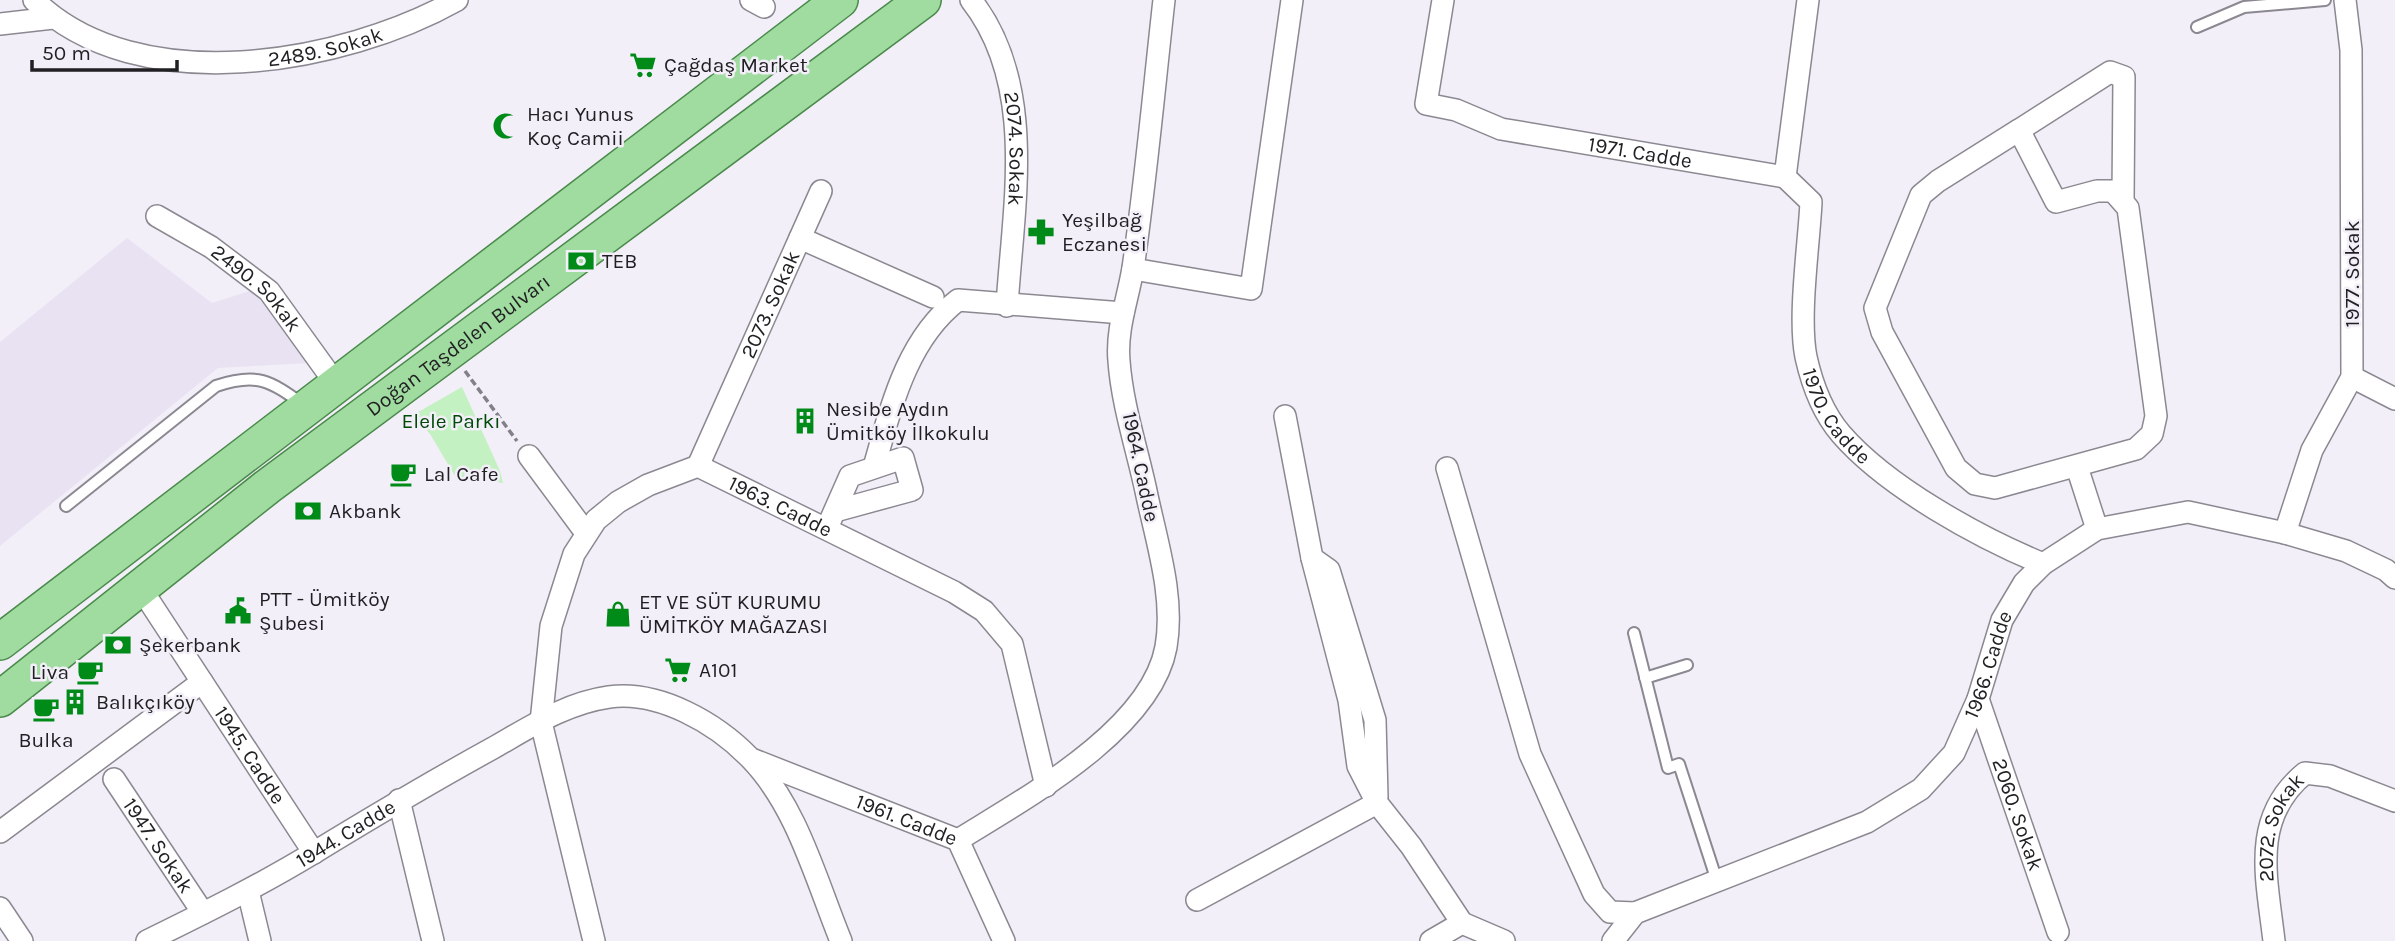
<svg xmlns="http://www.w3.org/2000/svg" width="2395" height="941" font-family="Karla,sans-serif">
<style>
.built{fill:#e9e2f2}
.green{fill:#c3f1c1}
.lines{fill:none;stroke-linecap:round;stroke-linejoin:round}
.lane-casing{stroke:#8c8891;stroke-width:14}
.street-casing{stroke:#8c8891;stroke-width:24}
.primary-casing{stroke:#4a8a4b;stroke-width:38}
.path{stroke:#838187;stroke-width:3.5;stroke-dasharray:7 3.5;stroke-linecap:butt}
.lane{stroke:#fff;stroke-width:10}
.street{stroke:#fff;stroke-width:21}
.primary{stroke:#a0dba0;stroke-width:35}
.labels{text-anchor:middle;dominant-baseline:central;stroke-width:5;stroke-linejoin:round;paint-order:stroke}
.street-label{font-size:21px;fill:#201f22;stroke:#f3eff9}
.poi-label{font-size:21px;fill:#201f22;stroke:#f3eff9;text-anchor:start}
.park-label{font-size:21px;fill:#004a07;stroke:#f3eff9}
</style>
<rect width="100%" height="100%" fill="#f3eff9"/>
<path class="built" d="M127,238L212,303L256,289L311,363L218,368L0,546V342Z"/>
<path class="green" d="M462,387L500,471L503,483L455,476L430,434L413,415Z"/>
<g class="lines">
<g class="lane-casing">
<path id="lane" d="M2197,27L2244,7L2325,0
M66,506L216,386C258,372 270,381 304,405
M1634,633L1668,768L1679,764L1717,881
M1645,678L1687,665"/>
</g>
<g class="street-casing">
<g id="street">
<path id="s1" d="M34,0C137,101 343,64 457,0"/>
<path d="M751,0L764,7"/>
<path id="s2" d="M971,0C1038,85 1013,207 1007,306"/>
<path id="s3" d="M1443,0L1426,104L1456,110L1501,129L1785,177L1808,0"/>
<path d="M0,24L53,18"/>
<path d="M2019,130L2056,202L2097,191H2113L2128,208L2156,416L2152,434L2136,449L1995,488L1975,484L1956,468L1882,332L1875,308L1921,195L1938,181Z"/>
<path d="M2019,130L2110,72L2124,77L2123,200"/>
<path id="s4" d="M1785,177L1811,202C1809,244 1798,317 1806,357C1812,384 1823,413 1841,434C1887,487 1978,537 2043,564"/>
<path id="s5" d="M157,216L211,247L269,291L336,384"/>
<path d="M800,238L821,191"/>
<path d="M1133,269L1251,289L1292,0"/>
<path d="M2352,377L2395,399"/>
<path d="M1285,416L1312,558L1349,700L1358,766L1377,803L1411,846L1462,923L1504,941"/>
<path d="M529,456L586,533"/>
<path id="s6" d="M698,466L800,238L933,297"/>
<path d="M874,467C891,408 906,340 958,300L1123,313"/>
<path d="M2077,467L2097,529"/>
<path d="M1447,468L1530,754L1594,894L1610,912L1635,913"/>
<path d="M827,528L850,476L903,458L912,490L835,511"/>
<path d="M2285,533L2312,450L2352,377L2351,50L2345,0"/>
<path d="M1312,558L1329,570L1375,720L1377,797"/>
<path id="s7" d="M140,587L314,853"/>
<path id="s8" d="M1978,699L2058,932"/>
<path id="s9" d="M754,760L958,840L1004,941"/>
<path id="s10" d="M114,779L203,913"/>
<path d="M399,800L433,941"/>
<path d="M0,832L202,682"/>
<path d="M958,840C1024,799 1151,730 1166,647C1175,596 1156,540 1146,491C1137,449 1122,404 1119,361C1116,329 1128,299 1133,268C1146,179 1154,89 1164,0"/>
<path d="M248,891L260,941"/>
<path d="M1197,900L1377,803"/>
<path d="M0,908L22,941"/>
<path id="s11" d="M147,941C204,913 261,885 315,852C374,816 433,781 493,748C530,727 566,703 609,697C659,690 716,723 750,758C797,806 816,880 841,941"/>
<path id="s12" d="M594,941L541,722L551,626L574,554L596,520L618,502L648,485L698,466L954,592L984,611L1012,644L1046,786"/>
<path d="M1431,941L1462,923"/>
<path id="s13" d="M1613,941L1635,913L1867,822L1921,789L1954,753L1978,699L2002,620L2024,583L2043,564L2097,529L2188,512L2285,533L2346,551L2386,570L2395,578"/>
<path id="s14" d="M2274,941C2267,879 2250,818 2305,773L2330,776L2395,801"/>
</g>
</g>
<g class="primary-casing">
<g id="primary">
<path d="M0,642L840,0"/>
<path id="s15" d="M0,699L267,487L923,0"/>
</g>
</g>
<path class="path" d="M465,371L517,441"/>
<use href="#lane" class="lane"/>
<use href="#street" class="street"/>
<use href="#primary" class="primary"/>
</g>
<defs>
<g id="supermarket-bare" transform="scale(2.1)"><path d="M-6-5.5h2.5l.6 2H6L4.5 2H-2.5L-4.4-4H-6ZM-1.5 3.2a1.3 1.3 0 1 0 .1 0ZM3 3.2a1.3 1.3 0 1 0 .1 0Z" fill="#008b19" stroke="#f3eff9" stroke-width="2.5" paint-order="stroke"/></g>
<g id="mosque-bare" transform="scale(2.1)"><path d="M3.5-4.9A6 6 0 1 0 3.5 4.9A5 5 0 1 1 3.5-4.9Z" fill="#008b19" stroke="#f3eff9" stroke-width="2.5" paint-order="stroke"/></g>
<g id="pharmacy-bare" transform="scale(2.1)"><path d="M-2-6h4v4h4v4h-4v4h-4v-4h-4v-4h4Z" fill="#008b19" stroke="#f3eff9" stroke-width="2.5" paint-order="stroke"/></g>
<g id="bank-bare" transform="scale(2.1)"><path d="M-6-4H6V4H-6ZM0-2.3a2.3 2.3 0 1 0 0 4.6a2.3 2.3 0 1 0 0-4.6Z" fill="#008b19" stroke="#f3eff9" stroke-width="2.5" paint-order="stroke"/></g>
<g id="building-bare" transform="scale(2.1)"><path d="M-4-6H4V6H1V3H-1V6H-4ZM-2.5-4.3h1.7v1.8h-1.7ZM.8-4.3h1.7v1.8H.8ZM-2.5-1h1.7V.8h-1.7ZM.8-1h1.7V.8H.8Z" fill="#008b19" stroke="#f3eff9" stroke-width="2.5" paint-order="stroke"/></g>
<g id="cafe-bare" transform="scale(2.1)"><path d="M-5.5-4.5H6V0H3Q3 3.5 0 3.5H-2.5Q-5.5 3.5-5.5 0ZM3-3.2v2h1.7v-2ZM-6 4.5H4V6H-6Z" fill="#008b19" stroke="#f3eff9" stroke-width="2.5" paint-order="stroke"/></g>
<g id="civic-bare" transform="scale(2.1)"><path d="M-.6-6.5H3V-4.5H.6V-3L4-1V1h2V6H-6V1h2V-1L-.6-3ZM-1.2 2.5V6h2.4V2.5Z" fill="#008b19" stroke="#f3eff9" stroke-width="2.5" paint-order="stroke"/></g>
<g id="shop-bare" transform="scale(2.1)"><path d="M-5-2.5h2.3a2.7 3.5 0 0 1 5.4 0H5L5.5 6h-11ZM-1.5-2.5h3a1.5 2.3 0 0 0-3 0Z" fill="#008b19" stroke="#f3eff9" stroke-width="2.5" paint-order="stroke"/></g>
</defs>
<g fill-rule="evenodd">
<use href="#supermarket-bare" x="643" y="65"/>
<use href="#mosque-bare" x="506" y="126"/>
<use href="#pharmacy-bare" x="1041" y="232"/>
<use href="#bank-bare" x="581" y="261"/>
<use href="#building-bare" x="805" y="421"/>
<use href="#cafe-bare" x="403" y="474"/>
<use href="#bank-bare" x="308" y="511"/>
<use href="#civic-bare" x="238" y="611"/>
<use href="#shop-bare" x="618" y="614"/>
<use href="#bank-bare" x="118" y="645"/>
<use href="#supermarket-bare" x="678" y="670"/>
<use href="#cafe-bare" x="90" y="672"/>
<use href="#building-bare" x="75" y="702"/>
<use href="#cafe-bare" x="46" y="709"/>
</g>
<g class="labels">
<g class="street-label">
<text stroke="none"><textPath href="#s1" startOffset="308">2489. Sokak</textPath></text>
<text stroke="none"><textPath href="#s2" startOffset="158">2074. Sokak</textPath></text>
<text stroke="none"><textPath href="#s3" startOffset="326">1971. Cadde</textPath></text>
<text transform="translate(2352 274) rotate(-90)">1977. Sokak</text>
<text stroke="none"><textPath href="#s5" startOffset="124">2490. Sokak</textPath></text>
<text stroke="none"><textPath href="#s6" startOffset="177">2073. Sokak</textPath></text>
<text stroke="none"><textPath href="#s15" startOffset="579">Doğan Taşdelen Bulvarı</textPath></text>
<text stroke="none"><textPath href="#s4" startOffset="259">1970. Cadde</textPath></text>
<text transform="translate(1141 467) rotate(78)">1964. Cadde</text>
<text stroke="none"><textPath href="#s12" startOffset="646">1963. Cadde</textPath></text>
<text stroke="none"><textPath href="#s13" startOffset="492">1966. Cadde</textPath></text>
<text stroke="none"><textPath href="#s7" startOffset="201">1945. Cadde</textPath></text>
<text stroke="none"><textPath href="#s8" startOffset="122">2060. Sokak</textPath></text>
<text stroke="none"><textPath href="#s9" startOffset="164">1961. Cadde</textPath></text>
<text stroke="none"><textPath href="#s11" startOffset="226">1944. Cadde</textPath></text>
<text stroke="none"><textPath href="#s14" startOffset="117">2072. Sokak</textPath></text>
<text stroke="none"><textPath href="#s10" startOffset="80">1947. Sokak</textPath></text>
</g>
<g class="poi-label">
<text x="664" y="65">Çağdaş Market</text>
<text x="527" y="114">Hacı Yunus<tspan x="527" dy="24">Koç Camii</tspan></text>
<text x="1062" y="220">Yeşilbağ<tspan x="1062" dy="24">Eczanesi</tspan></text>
<text x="602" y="261">TEB</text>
<text x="826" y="409">Nesibe Aydın<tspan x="826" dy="24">Ümitköy İlkokulu</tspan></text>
<text x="424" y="474">Lal Cafe</text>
<text x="329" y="511">Akbank</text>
<text x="259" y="599">PTT - Ümitköy<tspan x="259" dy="24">Şubesi</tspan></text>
<text x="639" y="602">ET VE SÜT KURUMU<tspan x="639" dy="24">ÜMİTKÖY MAĞAZASI</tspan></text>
<text x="139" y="645">Şekerbank</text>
<text x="699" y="670">A101</text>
<text x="69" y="672" text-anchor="end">Liva</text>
<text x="96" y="702">Balıkçıköy</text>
<text x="46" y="740" text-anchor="middle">Bulka</text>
</g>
<g class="park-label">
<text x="451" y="421">Elele Parkı</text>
</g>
</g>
<path d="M32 60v10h145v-10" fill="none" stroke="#201f22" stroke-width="3.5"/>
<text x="42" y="60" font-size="21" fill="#201f22" stroke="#f3eff9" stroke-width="5" paint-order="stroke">50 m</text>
</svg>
